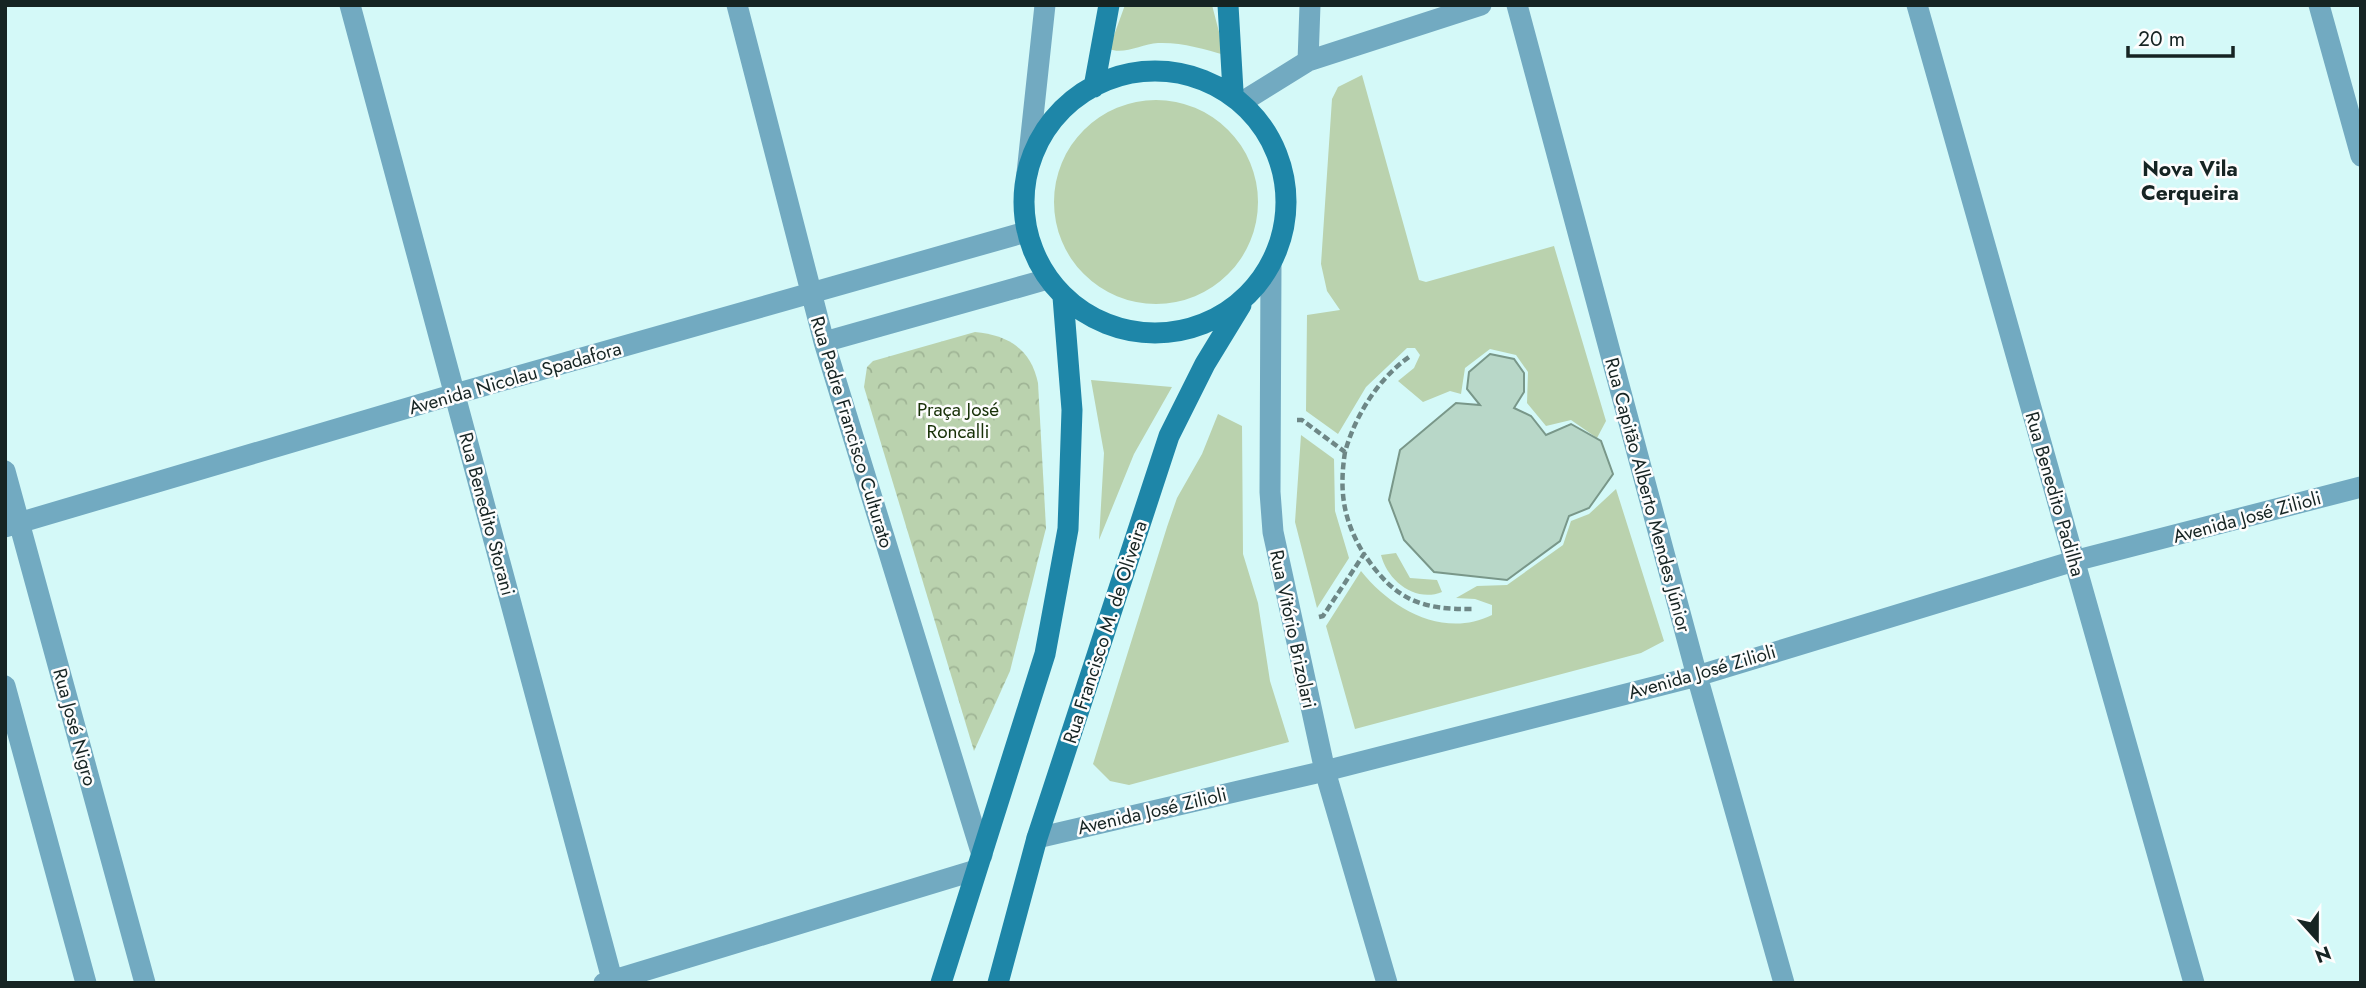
<svg xmlns="http://www.w3.org/2000/svg" width="2366" height="988" font-family="Jost,sans-serif">
<style>
.grass{fill:#bad2ae}
.park{fill:url(#park-crowns)}
.building{fill:#b8d7c8;stroke:#799789;stroke-width:2}
.lines{fill:none;stroke-linecap:round;stroke-linejoin:round}
.path{stroke:#6e8786;stroke-width:4.5;stroke-dasharray:7 3.5;stroke-linecap:butt}
.street{stroke:#72aac1;stroke-width:21}
.secondary{stroke:#1e86a8;stroke-width:21}
.labels{text-anchor:middle;dominant-baseline:central;stroke-width:5;stroke-linejoin:round;paint-order:stroke}
.street-label{font-size:19px;fill:#162423;stroke:#fdfdfd}
.park-label{font-size:19px;fill:#183108;stroke:#fdfdfd}
.neighbourhood-label{font-size:21px;font-weight:bold;fill:#162423;stroke:#fdfdfd}
</style>
<defs>
<pattern id="park-crowns" width="20" height="18" patternUnits="userSpaceOnUse" patternTransform="scale(1.75)"><rect width="20" height="18" fill="#bad2ae"/><path d="M2 6a3 3 0 1 1 6 0M12 15a3 3 0 1 1 6 0" fill="none" stroke="#9fb495"/></pattern>
</defs>
<rect width="100%" height="100%" fill="#d4f9f8"/>
<path class="grass" d="M1125,5H1212L1225,55C1204,49 1181,42 1158,43C1142,44 1124,55 1109,49Z
M1362,75L1419,280L1426,282L1554,246L1606,421L1597,438L1571,420L1546,426L1527,403L1528,372L1516,355L1490,349L1465,368L1461,394L1450,391L1423,402L1398,381L1414,368L1420,355L1415,348H1407L1366,387L1338,434L1306,411L1307,315L1340,310L1327,291L1321,264L1332,99L1338,87Z
M1054 202a102 102 0 1 1 204 0a102 102 0 1 1-204 0Z
M1091,380L1172,387L1134,454L1099,540L1104,453Z
M1218,414L1242,426L1243,554L1258,603L1270,681L1289,742L1129,785L1110,781L1093,764L1167,527L1177,498L1202,454Z
M1301,435L1334,459L1335,511L1349,558L1317,608L1295,522Z
M1616,489L1664,641L1641,653L1355,729L1326,626L1361,571C1391,609 1444,639 1492,615V605L1475,599L1456,598L1477,586L1507,585L1563,545L1571,521L1589,514Z
M1396,553L1410,578L1437,580L1442,592C1415,603 1387,580 1381,555Z"/>
<path class="park" d="M975,332C1008,335 1031,349 1038,383L1046,528L1010,671L974,751L864,387L867,367L873,361Z"/>
<path class="building" d="M1490,354L1514,359L1524,373V392L1514,408L1531,416L1546,435L1571,424L1601,441L1613,474L1589,508L1569,516L1560,541L1507,580L1434,572L1404,540L1389,500L1400,450L1456,403L1480,405L1467,389L1469,372Z"/>
<g class="lines">
<path class="path" d="M1297,420H1302L1345,452C1355,416 1378,379 1409,357
M1345,452C1339,491 1343,520 1364,554
M1319,617L1323,616L1364,554C1395,600 1420,610 1475,609"/>
<path class="street" d="M350,5L613,983
M737,5L824,342L982,855
M1517,5L1697,676L1784,983
M1917,5L2194,983
M2319,5L2361,156
M1308,61L1310,5
M1242,102L1308,61L1481,5
M1027,173L1045,5
M1271,264L1270,492L1273,532L1325,771L1387,983
M824,342L1048,279
M5,471L145,983
M5,527L455,394L1026,232
M5,686L86,983
M1037,838L1325,771L1697,676L2074,561L2361,487
M604,983L976,870"/>
<path class="secondary" d="M1228,5L1233,91
M1024 202a131 131 0 1 1 262 0a131 131 0 1 1-262 0Z
M1094,87L1109,5
M941,983L1045,654L1068,529L1072,410L1063,297
M998,983L1037,838L1169,436L1205,364L1241,305"/>
</g>
<g class="labels">
<g class="street-label">
<text transform="translate(515 378) rotate(-16)">Avenida Nicolau Spadafora</text>
<text transform="translate(852 432) rotate(73)">Rua Padre Francisco Culturato</text>
<text transform="translate(2055 494) rotate(74)">Rua Benedito Padilha</text>
<text transform="translate(1648 495) rotate(75)">Rua Capitão Alberto Mendes Júnior</text>
<text transform="translate(487 514) rotate(75)">Rua Benedito Storani</text>
<text transform="translate(2247 517) rotate(-15)">Avenida José Zilioli</text>
<text transform="translate(1293 629) rotate(78)">Rua Vitório Brizolari</text>
<text transform="translate(1105 632) rotate(-72)">Rua Francisco M. de Oliveira</text>
<text transform="translate(1702 672) rotate(-16)">Avenida José Zilioli</text>
<text transform="translate(75 727) rotate(75)">Rua José Nigro</text>
<text transform="translate(1152 811) rotate(-13)">Avenida José Zilioli</text>
</g>
<g class="park-label">
<text x="958" y="409">Praça José<tspan x="958" dy="22">Roncalli</tspan></text>
</g>
<g class="neighbourhood-label">
<text x="2190" y="169">Nova Vila<tspan x="2190" dy="24">Cerqueira</tspan></text>
</g>
</g>
<rect width="2366" height="988" fill="none" stroke="#162423" stroke-width="14"/>
<g transform="translate(2317 939) rotate(159)" stroke="#fdfdfd" stroke-width="5" paint-order="stroke">
<path d="M0-5L12 26L0 18L-12 26Z" fill="#162423"/>
<text y="-10" font-size="19" font-weight="bold" text-anchor="middle" fill="#162423">N</text>
</g>
<path d="M2128 46v10h105v-10" fill="none" stroke="#162423" stroke-width="3.5"/>
<text x="2138" y="46" font-size="21" fill="#162423" stroke="#fdfdfd" stroke-width="5" paint-order="stroke">20 m</text>
</svg>
